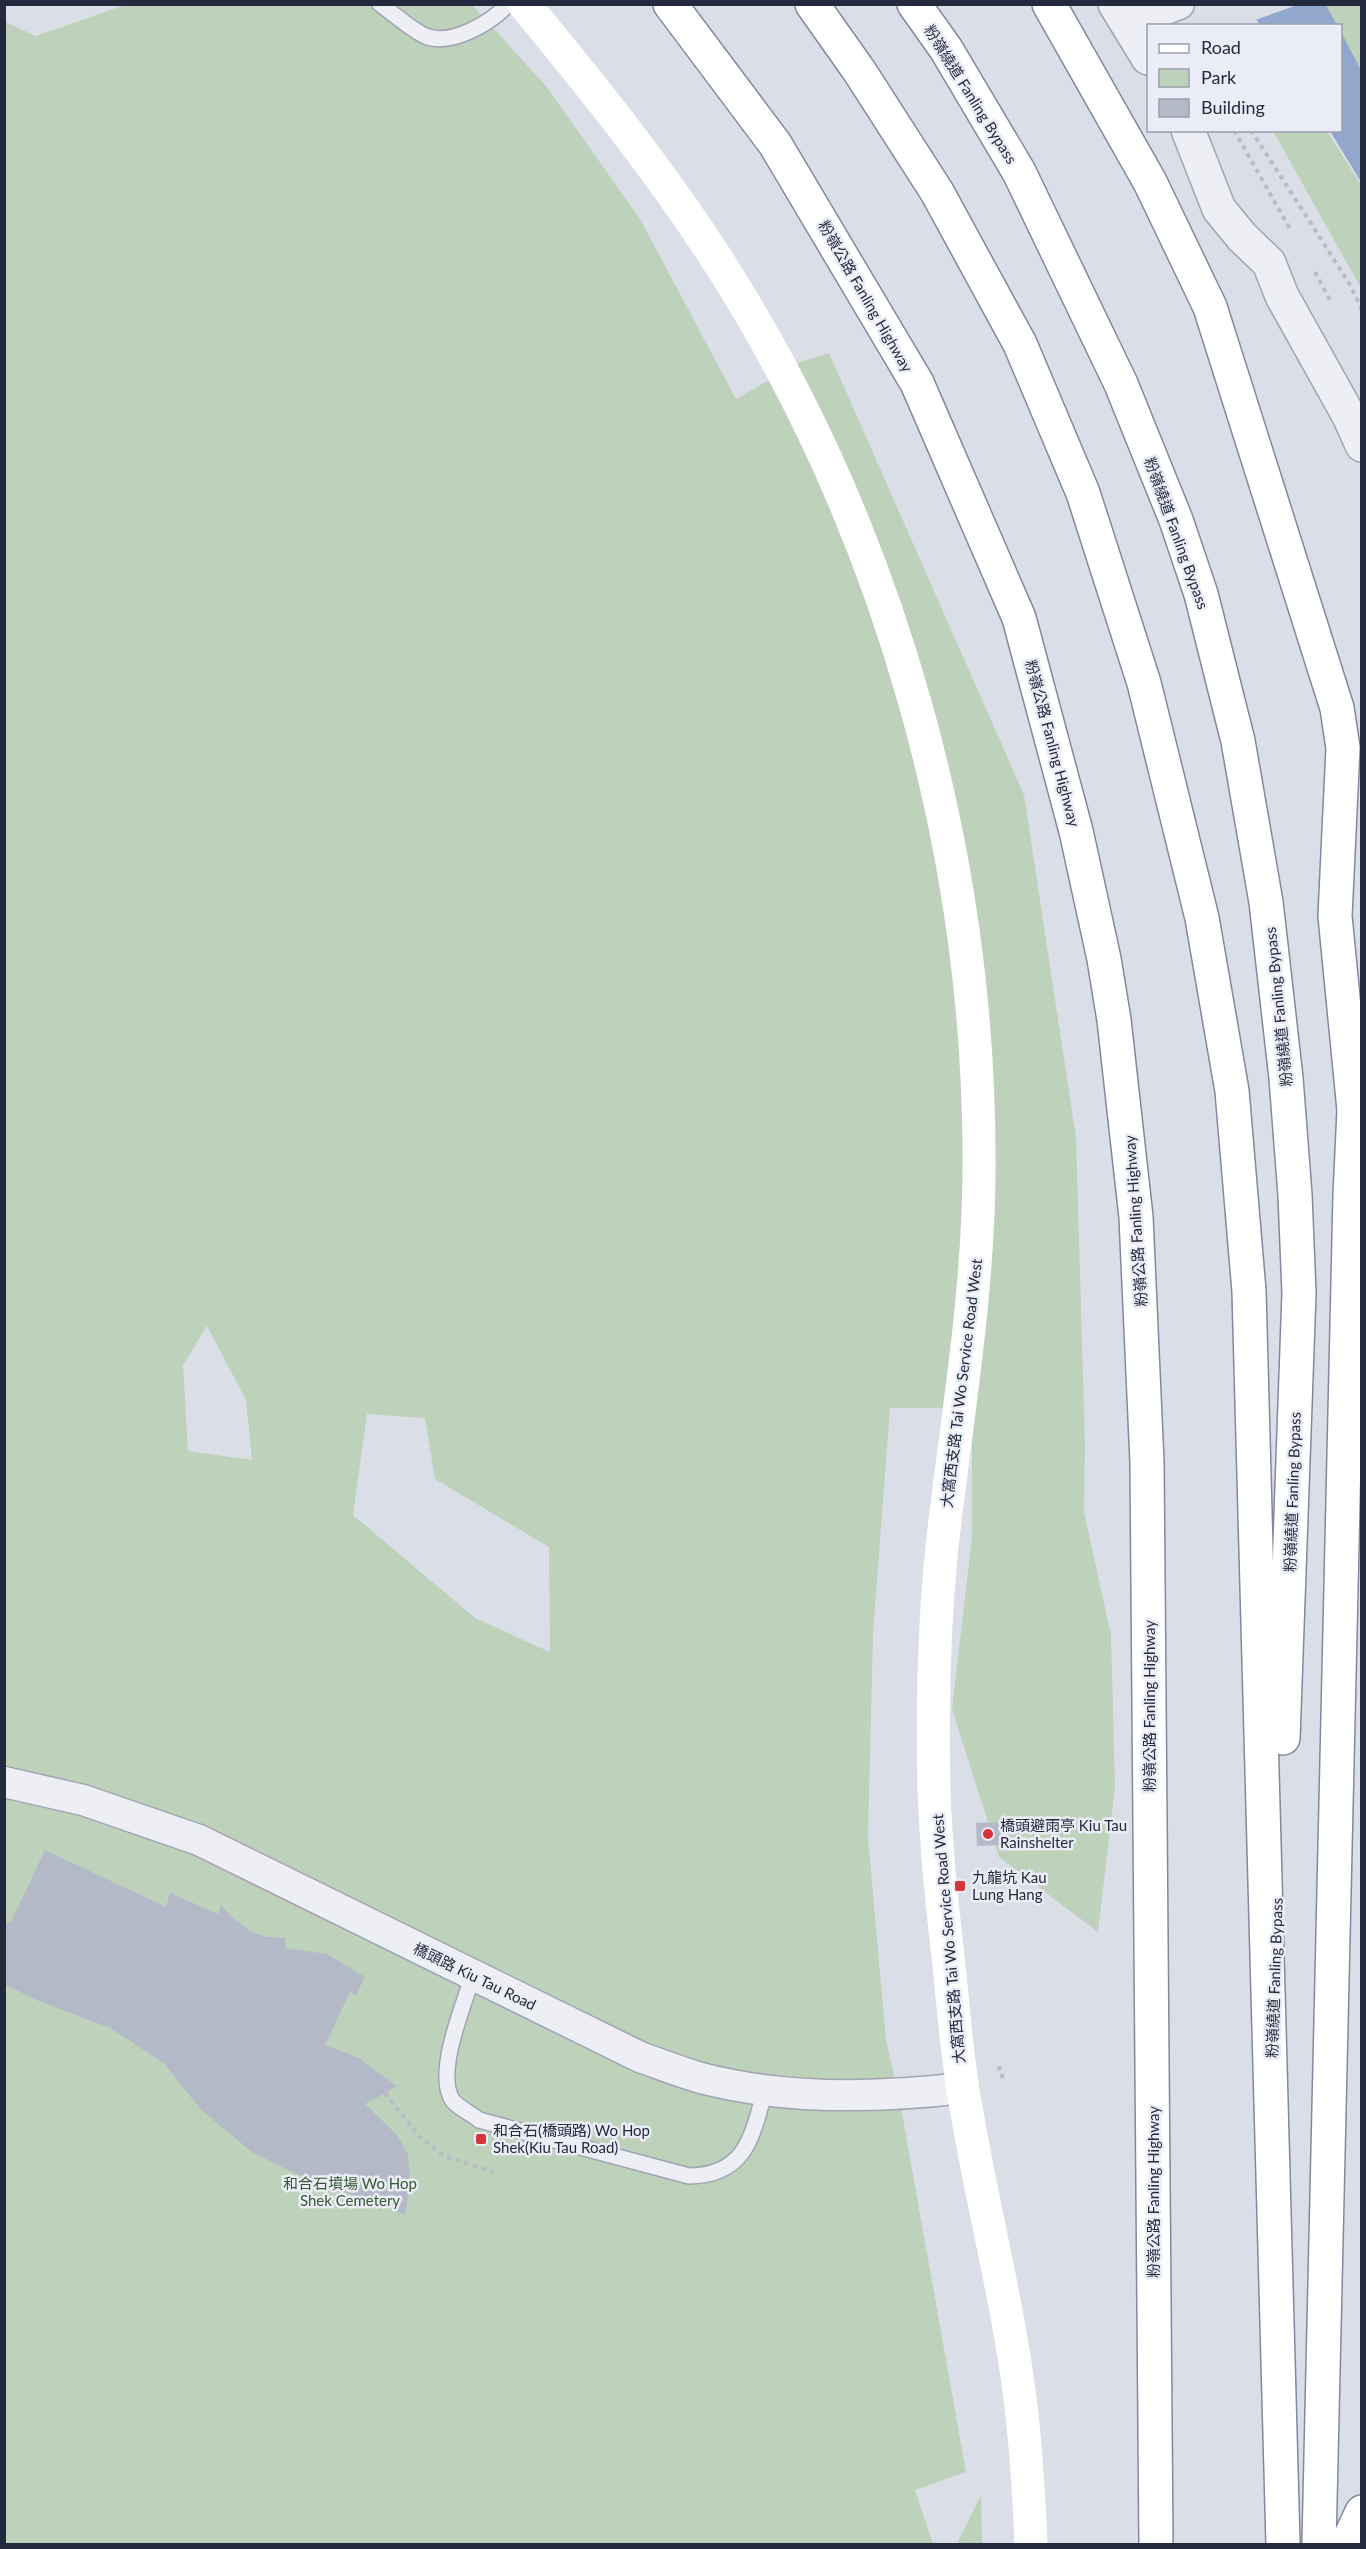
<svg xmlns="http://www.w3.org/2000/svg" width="1366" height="2549" font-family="Lato,'Noto Sans TC',sans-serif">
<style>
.green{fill:#bed1bb;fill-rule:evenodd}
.water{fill:#91a7cb}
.pier{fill:#dadee7}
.building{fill:#b4b9c7}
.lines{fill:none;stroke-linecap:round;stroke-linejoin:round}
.service-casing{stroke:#a0a4b1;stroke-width:18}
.minor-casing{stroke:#a0a4b1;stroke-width:33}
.tertiary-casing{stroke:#a0a4b1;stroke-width:36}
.trunk-casing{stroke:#81899f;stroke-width:36}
.motorway-casing{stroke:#81899f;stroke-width:36}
.path{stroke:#b9bcc5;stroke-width:4;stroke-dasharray:4.5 4.5;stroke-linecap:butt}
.service{stroke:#edeff5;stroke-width:15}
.minor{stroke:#edeff5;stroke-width:30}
.tertiary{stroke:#edeff5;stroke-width:33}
.secondary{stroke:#fff;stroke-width:33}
.trunk{stroke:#fff;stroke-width:33}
.motorway{stroke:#fff;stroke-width:33}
.poi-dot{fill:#da323a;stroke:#eaedf5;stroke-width:2}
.labels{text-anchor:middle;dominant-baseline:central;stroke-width:5;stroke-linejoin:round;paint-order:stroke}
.street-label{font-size:15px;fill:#242a3e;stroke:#eaedf5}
.poi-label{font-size:15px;fill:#242a3e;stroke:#eaedf5;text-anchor:start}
.park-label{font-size:15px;fill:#335b30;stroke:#eaedf5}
</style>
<rect width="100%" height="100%" fill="#dadee7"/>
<path class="green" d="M125,5H472L546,86L640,219L736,399L801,362L829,353L1024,795L1076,1138L1085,1446L1084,1512L1111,1635L1115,1787L1098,1932L999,1857L952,1709L972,1537V1408H890L873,1633L868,1837L886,2040L900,2102L966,2472L915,2490L933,2544H5V22L36,36ZM207,1326L246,1400L252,1460L188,1451L183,1365ZM367,1414L425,1418L435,1479L549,1547L550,1652L475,1618L353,1515Z
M1326,5H1361V71L1341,32L1340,26L1337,25Z
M1273,131H1327L1361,185V288Z
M981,2495L982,2544H957Z"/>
<path class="water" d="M1246,5H1326L1337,25H1260Z
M1341,32L1361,70V182L1330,131L1340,130Z"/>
<path class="pier" d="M1243,5V4L1297,5L1253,21Z"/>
<path class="building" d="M1000,1822L1001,1845L977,1846L976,1823Z
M45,1850L166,1907L170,1893L218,1914L221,1905L234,1919L252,1932L266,1937L286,1938L285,1948L327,1954L365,1977L356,1995L350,1992L325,2045L359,2058L397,2086L365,2104L396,2134L408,2154L410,2186L405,2215L292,2172L252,2152L201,2110L164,2063L110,2028L39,2001L4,1984V1923L11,1922Z"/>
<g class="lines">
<g class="service-casing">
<path id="service" d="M380,4C394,14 408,27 423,35C449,48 491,23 508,4
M473,1975C464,2005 434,2074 453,2101C459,2108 472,2114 479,2120L689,2176C746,2175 752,2137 765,2090"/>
</g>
<g class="minor-casing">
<path id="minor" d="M1127,24L1179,4
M4,1782L83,1800L199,1840L640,2057C660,2064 680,2072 701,2078C785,2100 878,2098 963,2088"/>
</g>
<g class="tertiary-casing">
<path id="tertiary" d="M1115,4L1148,58
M1188,130L1219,209L1242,237L1269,263L1282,296L1349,416L1362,445"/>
</g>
<g class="trunk-casing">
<path id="trunk" d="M1049,4L1150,182L1210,307L1337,708L1343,748L1335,916L1354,1110L1362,1126
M1347,2544L1362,2512"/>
</g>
<g class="motorway-casing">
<path id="motorway" d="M670,4L775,144L917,383L1019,618L1076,831L1104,959L1114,1020L1136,1217L1147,1462L1156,2544
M812,4L860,72L937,192L1020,344L1083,493L1144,683L1202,918L1232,1091L1249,1291L1283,2544
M914,4L946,49L1019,172L1121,384L1176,520L1201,594L1238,741L1266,902L1286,1078L1295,1195L1299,1293L1283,1738
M1319,2544L1350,1196L1354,1110"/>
</g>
<path class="path" d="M1234,130L1290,229
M1251,130L1349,283L1362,310
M1315,272L1331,302
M997,2069L1000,2068L1003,2079
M385,2093L419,2136L444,2156L496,2173"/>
<use href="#service" class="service"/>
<use href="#minor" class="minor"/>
<use href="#tertiary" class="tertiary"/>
<path class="secondary" d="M524,4C596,91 665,177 725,272C892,537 982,862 979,1175C978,1291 959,1406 945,1521C934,1609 932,1700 934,1789C936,1851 943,1913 950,1975C954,2015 957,2055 964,2095C980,2196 1007,2296 1020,2398C1026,2446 1029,2496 1031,2544"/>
<use href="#trunk" class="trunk"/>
<use href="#motorway" class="motorway"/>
</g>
<g class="poi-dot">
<circle cx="988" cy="1834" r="6"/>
<rect x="954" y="1880" width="12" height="12" rx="3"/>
<rect x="475" y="2133" width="12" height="12" rx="3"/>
</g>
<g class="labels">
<g class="street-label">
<text transform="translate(971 94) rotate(58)">粉嶺繞道 Fanling Bypass</text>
<text transform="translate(866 296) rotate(60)">粉嶺公路 Fanling Highway</text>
<text transform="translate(1177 533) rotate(70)">粉嶺繞道 Fanling Bypass</text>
<text transform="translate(1053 743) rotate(75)">粉嶺公路 Fanling Highway</text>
<text transform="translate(1278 1007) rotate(-96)">粉嶺繞道 Fanling Bypass</text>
<text transform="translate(1135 1221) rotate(-94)">粉嶺公路 Fanling Highway</text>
<text transform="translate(961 1383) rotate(-83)">大窩西支路 Tai Wo Service Road West</text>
<text transform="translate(1292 1492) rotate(-88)">粉嶺繞道 Fanling Bypass</text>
<text transform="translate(1149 1706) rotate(-90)">粉嶺公路 Fanling Highway</text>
<text transform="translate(948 1939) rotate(-95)">大窩西支路 Tai Wo Service Road West</text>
<text transform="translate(475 1976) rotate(26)">橋頭路 Kiu Tau Road</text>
<text transform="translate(1274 1978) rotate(-88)">粉嶺繞道 Fanling Bypass</text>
<text transform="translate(1153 2192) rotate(-90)">粉嶺公路 Fanling Highway</text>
</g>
<g class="poi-label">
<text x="1000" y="1825">橋頭避雨亭 Kiu Tau<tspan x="1000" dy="17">Rainshelter</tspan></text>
<text x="972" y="1877">九龍坑 Kau<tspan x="972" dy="17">Lung Hang</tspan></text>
<text x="493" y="2130">和合石(橋頭路) Wo Hop<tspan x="493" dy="17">Shek(Kiu Tau Road)</tspan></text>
</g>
<g class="park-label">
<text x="350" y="2183">和合石墳場 Wo Hop<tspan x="350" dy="17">Shek Cemetery</tspan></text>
</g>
</g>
<rect width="1366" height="2549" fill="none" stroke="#242a3e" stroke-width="12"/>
<rect x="1147" y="24" width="195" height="108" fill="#eaedf5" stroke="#9b9fac" stroke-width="1.5"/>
<rect x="1159" y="44" width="30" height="9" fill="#ffffff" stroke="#9b9fac" stroke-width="1.5"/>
<text x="1201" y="54" font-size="18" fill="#242a3e">Road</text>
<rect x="1159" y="69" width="30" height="18" fill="#bed1bb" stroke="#9b9fac" stroke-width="1.5"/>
<text x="1201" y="84" font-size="18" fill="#242a3e">Park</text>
<rect x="1159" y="99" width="30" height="18" fill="#b4b9c7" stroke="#9b9fac" stroke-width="1.5"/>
<text x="1201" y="114" font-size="18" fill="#242a3e">Building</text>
</svg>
